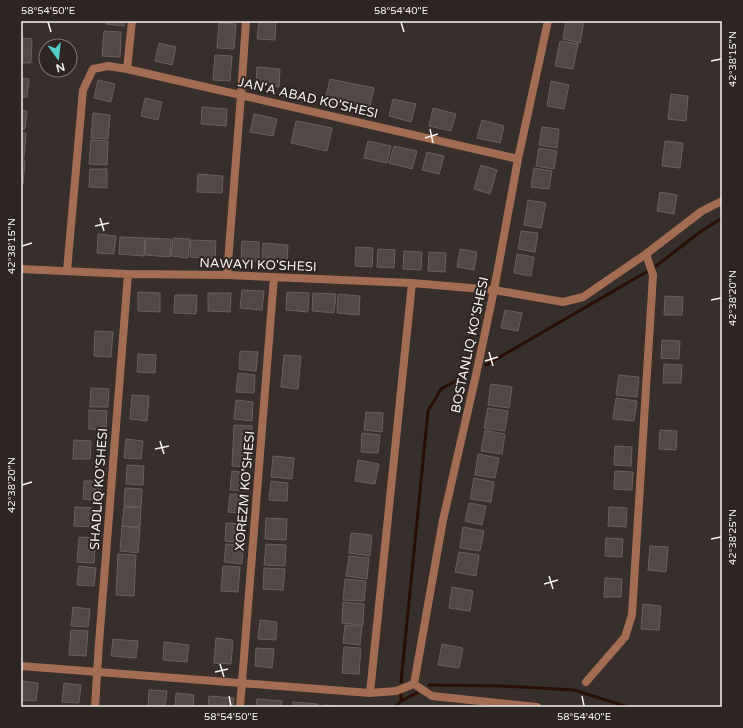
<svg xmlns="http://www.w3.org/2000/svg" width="743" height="728" font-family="'Varela Round',sans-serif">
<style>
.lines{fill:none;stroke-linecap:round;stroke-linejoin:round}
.stream{stroke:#280e03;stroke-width:3}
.building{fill:#524946;stroke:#69605c}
.minor{stroke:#a46d53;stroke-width:8}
.ticks{fill:none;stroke:#f7f2f0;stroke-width:1.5}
.labels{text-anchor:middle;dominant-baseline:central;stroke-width:4;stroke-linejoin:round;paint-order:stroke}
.street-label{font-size:13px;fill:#f7f2f0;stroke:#2d2521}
.neatline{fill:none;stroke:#f7f2f0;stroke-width:1.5}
.ticks-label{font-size:10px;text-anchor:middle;fill:#f7f2f0}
</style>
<rect width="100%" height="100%" fill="#372f2b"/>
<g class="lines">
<path class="stream" d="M656,266L700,232L722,218
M486,365L648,271
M401,682L428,411L441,389L467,375
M429,685L502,686L574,690L628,707
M401,701V694
M395,707L401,701L417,693"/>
</g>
<path class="building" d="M107,21H124V26L106,24Z
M259,21H276L275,40L257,39Z
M566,21H584L580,43L563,39Z
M219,23L236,24L234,49L217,48Z
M104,31L121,32L120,57L102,56Z
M21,38L32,39L31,63H21Z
M560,41L578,44L573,69L555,66Z
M159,43L176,47L172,65L155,61Z
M215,55L232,56L230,81L213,80Z
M257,67L280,69L279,87L256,85Z
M21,78L29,79L27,97H21Z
M330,79L374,88L369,110L325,101Z
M98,80L115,84L111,102L94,98Z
M551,81L569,85L564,109L547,106Z
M671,94L688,96L686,121L668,119Z
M145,98L162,102L158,120L141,116Z
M393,99L416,104L411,122L389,116Z
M202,107L227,109L226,126L201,124Z
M433,108L456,114L451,131L429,126Z
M21,110L27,111L25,129H21Z
M93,113L110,115L108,139L91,138Z
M254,114L277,119L273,136L250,132Z
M482,120L504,126L500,143L477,138Z
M296,121L332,128L327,151L291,143Z
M542,127L559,129L557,148L539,145Z
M21,133H26L24,158H21Z
M91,140L108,141L107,165L89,164Z
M368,141L391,146L387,163L364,158Z
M665,141L683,143L680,168L662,166Z
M394,146L417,151L412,169L389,163Z
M539,148L557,151L554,169L536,166Z
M427,152L444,156L439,174L422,170Z
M21,159L25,160L23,184H21Z
M481,165L497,170L490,194L474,189Z
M534,168L552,171L549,189L531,187Z
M90,169H107V188L89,187Z
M198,174L223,176L222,193L197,192Z
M660,192L677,195L674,214L657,211Z
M528,200L546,203L541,228L524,225Z
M521,231L538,233L535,252L518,249Z
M98,234L116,236L114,254L97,253Z
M120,237L145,238L144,256L119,254Z
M146,238L171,239L170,257L145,255Z
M173,238L190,239L188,258L171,256Z
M191,240L216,241L215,259L190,257Z
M242,241L259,242V261L241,260Z
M263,243L288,245L287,263L262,261Z
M356,247L373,248L372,267L355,266Z
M378,249L395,250L394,268L377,267Z
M460,249L477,252L474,270L457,267Z
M404,251L422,252L421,270L403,269Z
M429,252L446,253L445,272L428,271Z
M517,254L534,257L531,276L514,273Z
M242,290L264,291L262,310L240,308Z
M138,292L160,293V312L138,311Z
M287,292L309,293L308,312L286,310Z
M208,293H231L230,312L208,311Z
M313,293L336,294L334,313L312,311Z
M338,294L360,296L359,315L337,313Z
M175,295H197L196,314L174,313Z
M665,296L683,297L682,315H664Z
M505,310L522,313L518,331L501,328Z
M95,331L113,332L111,357L94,356Z
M662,340L680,341L679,359L661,358Z
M240,351L258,352L256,371L239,369Z
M138,354L156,355L155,373L137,372Z
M284,355L301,356L298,389L281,387Z
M664,364L682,365L681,383H663Z
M238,373L255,375L254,393L236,392Z
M619,375L639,377L637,397L616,395Z
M491,384L512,387L509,408L488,405Z
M91,388L109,389L108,407H90Z
M132,395L149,396L147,421L130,419Z
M616,398L637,401L634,421L613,419Z
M236,400L253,402L252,421L234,419Z
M488,408L508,411L505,431L484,428Z
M89,410L107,411L106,430L89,429Z
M366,412L383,413L382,432L364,430Z
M234,425L252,426L250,467L232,466Z
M485,430L505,434L502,454L481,451Z
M660,430L677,431L676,450L659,449Z
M362,433L380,435L378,453L361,452Z
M126,439L143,441L141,459L124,458Z
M74,440L91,441L90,459H73Z
M615,446L632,447L631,466L614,465Z
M478,454L499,458L495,478L475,475Z
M273,456L294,458L292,479L271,477Z
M358,460L379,464L375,484L355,481Z
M127,465L144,466L143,485L126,484Z
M232,471L249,473L247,491L230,490Z
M615,471L633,472L632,490L614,489Z
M474,478L494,482L491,502L470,499Z
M84,481H101L100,500L83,499Z
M271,481L288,483L287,501L269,500Z
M125,488L142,489L141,507L124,506Z
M230,494L248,495L246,514L228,512Z
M469,503L486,506L482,525L465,521Z
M75,507L93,508L92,527L74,526Z
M124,507L141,508L140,527L122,526Z
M609,507L627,508L626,527L608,526Z
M266,518L287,519L286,540L265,539Z
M226,523L244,524L242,543L225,541Z
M122,526L140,528L138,553L120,551Z
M463,527L484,531L480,551L460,548Z
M351,533L372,535L370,556L349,553Z
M79,537L96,538L94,563L77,562Z
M606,538L623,539L622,557L605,556Z
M226,544L243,545L242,564L224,562Z
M266,544L286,545L285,566L264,565Z
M650,546L668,547L666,572L648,570Z
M459,552L479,555L476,576L455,572Z
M118,554L136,555L134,596L116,595Z
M349,556L369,558L367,579L346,576Z
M79,566L96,568L94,586L77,585Z
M223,566L240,567L238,592L221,591Z
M264,568L285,569L283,590L263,589Z
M605,578L622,579L621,597H604Z
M345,579L366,581L364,601L343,600Z
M452,587L473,591L470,611L449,608Z
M343,602L364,604L363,625L342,623Z
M643,604L661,606L659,630L641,629Z
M73,607L90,609L88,627L71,626Z
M260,620L277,622L276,640L258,639Z
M345,625L362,626L360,645L343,643Z
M71,630L88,631L86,656L69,655Z
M216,638L233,640L231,664L214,663Z
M113,639L138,641L136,658L111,656Z
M164,642L189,645L187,662L163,660Z
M442,644L463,648L459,668L438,665Z
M344,647L361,648L359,674L342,673Z
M256,648L274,649L272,668L255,666Z
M21,681L38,683L36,701L21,700Z
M64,683L81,685L79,703L62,702Z
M149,690L167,691L165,707H148Z
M176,693L194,695L193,707H175Z
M209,696L234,698L233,707H208Z
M257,699L282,701L281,707H256Z
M293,702L318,704V707H293Z
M324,705L348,707H323Z"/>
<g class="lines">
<path class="minor" d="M127,69L132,21
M21,269L128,274L227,275L412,283L494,290L563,302L583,297L646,254L702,211L722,201
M67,271L83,90L93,69L108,66L127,69L518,159
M227,275L241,95L246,21
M21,666L370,693L396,691L414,684L443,520L476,375L494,290L518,159L548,21
M586,682L625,637L632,615L653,275L646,254
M414,684L432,696L537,707
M370,693L412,283
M95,707L99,643L128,274
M240,707L274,277"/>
</g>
<path class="ticks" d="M48,22L51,32M401,22L404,32M711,61L721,59M430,129L433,143M425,138L438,134M100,218L104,231M95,226L109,223M22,246L32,243M711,300L721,298M489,352L493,366M485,361L498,357M160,441L164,454M155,449L169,446M22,485L32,482M711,539L721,537M549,576L553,589M544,584L558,580M220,664L224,677M215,672L228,669M229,696L231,706M582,696L584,706"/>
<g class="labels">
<g class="street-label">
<text transform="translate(308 98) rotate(13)">JAN'A ABAD KO'SHESI</text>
<text transform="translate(258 265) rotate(2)">NAWAYI KO'SHESI</text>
<text transform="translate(470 345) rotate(-78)">BOSTANLIQ KO'SHESI</text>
<text transform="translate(99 489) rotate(-86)">SHADLIQ KO'SHESI</text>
<text transform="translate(245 491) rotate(-85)">XOREZM KO'SHESI</text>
</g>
</g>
<rect width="743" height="728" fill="none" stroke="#2d2521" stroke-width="44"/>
<g transform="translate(58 58) rotate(165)"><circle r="19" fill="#2d2521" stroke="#7e7774"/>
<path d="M0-3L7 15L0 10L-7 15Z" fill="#52cdcd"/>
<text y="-6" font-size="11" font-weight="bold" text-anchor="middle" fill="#f7f2f0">N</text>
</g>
<rect x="22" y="22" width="699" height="684" class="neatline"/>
<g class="ticks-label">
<text x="48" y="14">58°54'50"E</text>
<text x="401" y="14">58°54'40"E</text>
<text transform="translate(732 59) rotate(-90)" y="4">42°38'15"N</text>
<text transform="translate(11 246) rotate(-90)" y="4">42°38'15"N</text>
<text transform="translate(732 298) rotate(-90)" y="4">42°38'20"N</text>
<text transform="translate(11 485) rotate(-90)" y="4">42°38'20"N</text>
<text transform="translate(732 537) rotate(-90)" y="4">42°38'25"N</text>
<text x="231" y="720">58°54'50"E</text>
<text x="584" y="720">58°54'40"E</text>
</g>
</svg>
